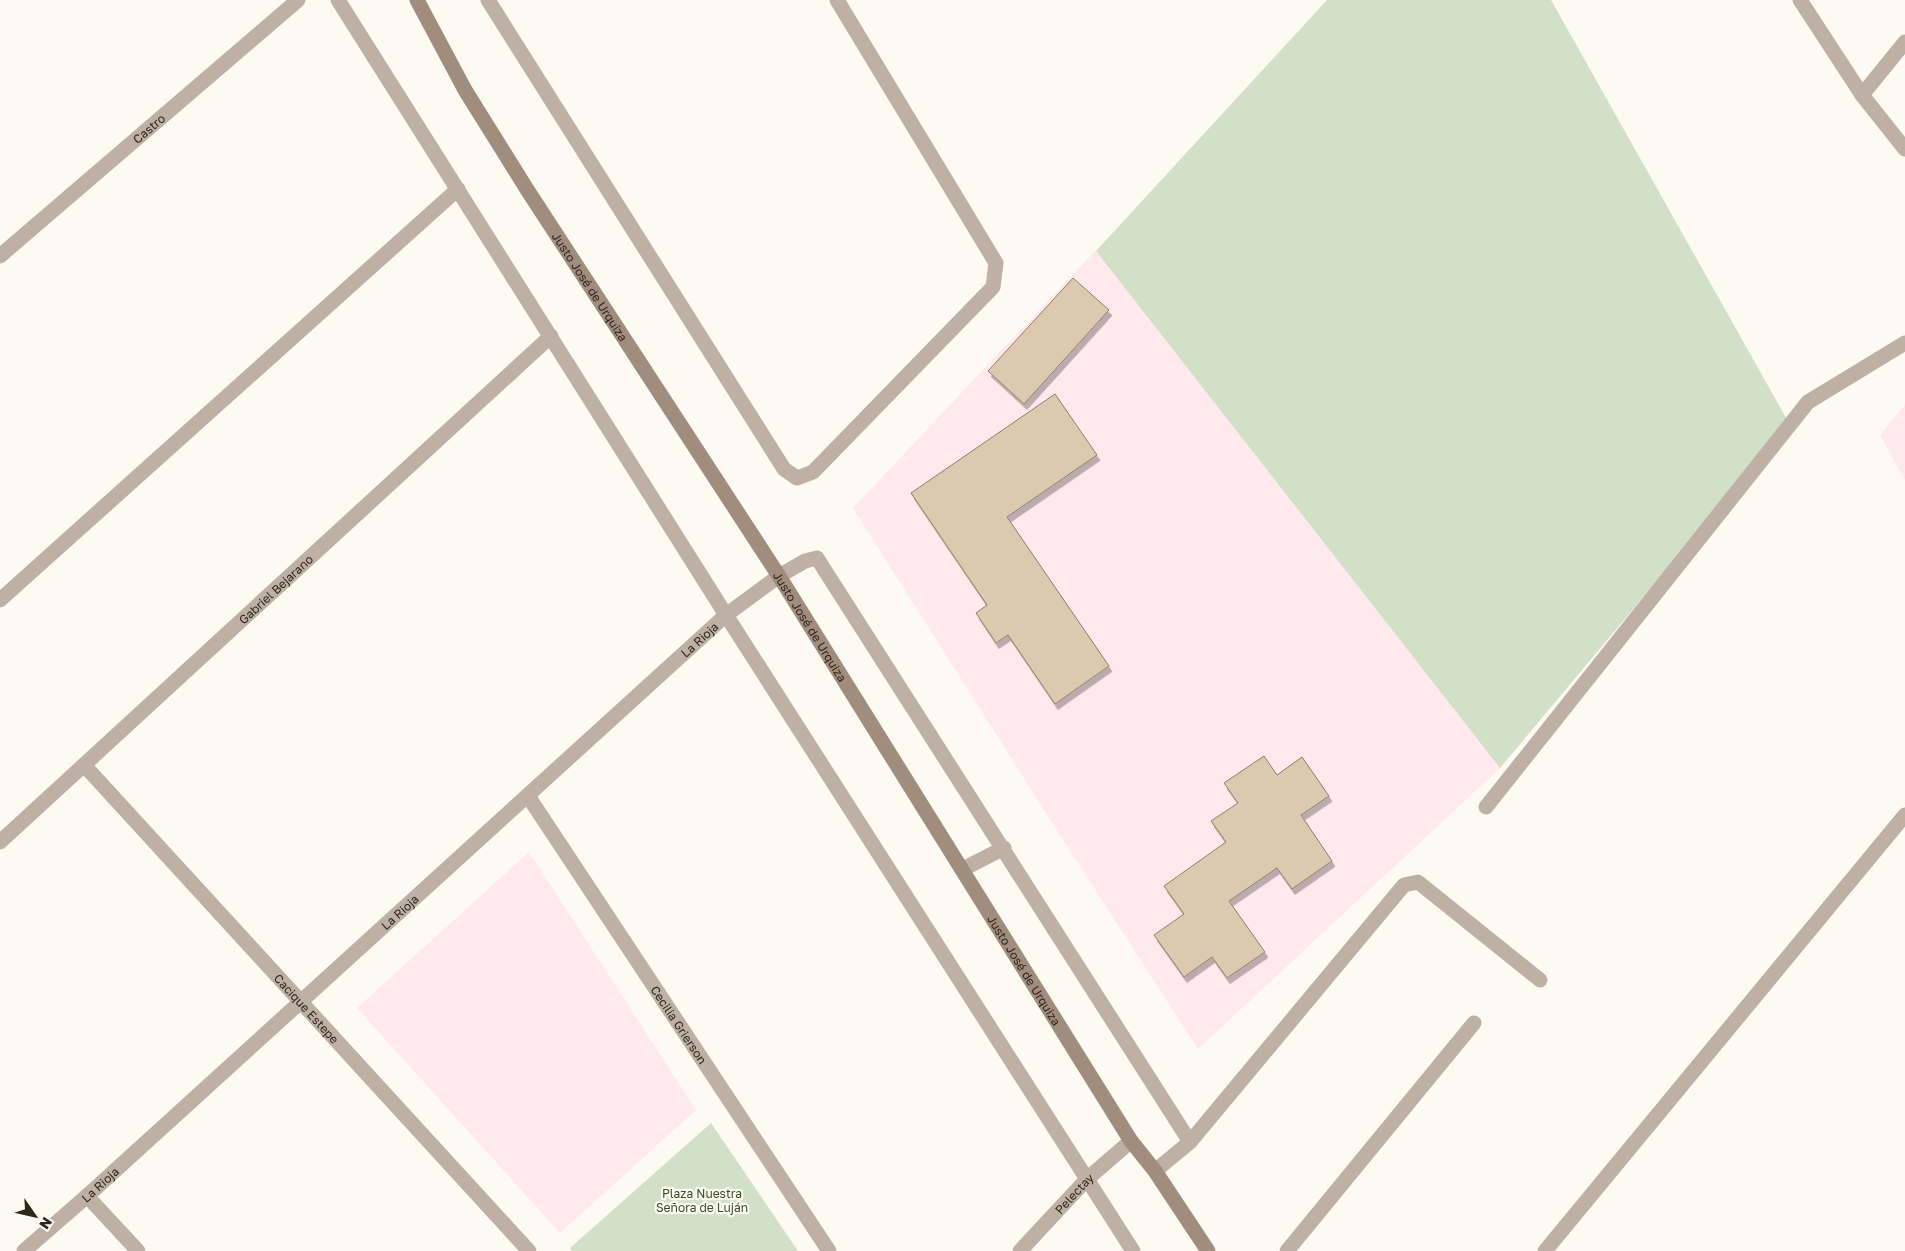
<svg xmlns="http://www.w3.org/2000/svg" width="1905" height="1251" font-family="'Golos Text',sans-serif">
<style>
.education{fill:#ffe9ed}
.green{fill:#d1e0c7}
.building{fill:#ddc9af;stroke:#907e66;filter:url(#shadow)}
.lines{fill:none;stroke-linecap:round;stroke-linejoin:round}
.service{stroke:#bfb0a5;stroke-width:15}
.minor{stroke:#bfb0a5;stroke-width:15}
.tertiary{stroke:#bfb0a5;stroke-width:15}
.secondary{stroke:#a18d7d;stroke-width:15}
.labels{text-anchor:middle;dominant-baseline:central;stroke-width:4.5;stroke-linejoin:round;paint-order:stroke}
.street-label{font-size:12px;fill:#2c261b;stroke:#fdf9f3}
.park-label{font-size:12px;fill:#354f1f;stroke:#fdf9f3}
</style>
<defs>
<filter id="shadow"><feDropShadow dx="3" dy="5.5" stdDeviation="0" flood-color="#0004"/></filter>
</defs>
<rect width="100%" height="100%" fill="#fdf9f3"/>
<path class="education" d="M1096,250L1500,768L1198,1049L1051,821L853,508Z
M1905,405V480L1880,435Z
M529,852L696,1110L560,1233L357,1008Z"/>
<path class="green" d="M1327,0H1551L1789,423L1500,768L1096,251Z
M711,1123L798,1251H572L570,1248Z"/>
<path class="building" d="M1073,278L1109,310L1024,404L988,371Z
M1055,394L1097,455L1007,517L1109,666L1055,704L1008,635L996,643L976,613L987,605L911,493Z
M1264,756L1277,775L1302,757L1329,796L1301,815L1332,861L1292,889L1277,868L1229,901L1265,952L1227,978L1212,957L1184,977L1154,935L1184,914L1164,886L1226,842L1211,821L1238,803L1224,783Z"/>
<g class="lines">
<path class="service" d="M779,576L805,561L817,558L1190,1142
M963,869L1004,848"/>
<g class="minor">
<path d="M338,0L726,615L1133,1251"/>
<path d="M488,0L784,469L797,478L813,472L993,287L996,263L837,0"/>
<path d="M1800,0L1862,95L1905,149"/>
<path d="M1862,95L1905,42"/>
<path d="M0,600L458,189"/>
<path id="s1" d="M84,765L529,1251"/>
<path id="s2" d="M528,796L829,1251"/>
<path d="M1486,807L1808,402L1905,343"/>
<path id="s3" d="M0,842L551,336"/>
<path d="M1155,1171L1190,1142L1404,885L1418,882L1540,980"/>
<path d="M87,1196L138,1251"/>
<path id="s4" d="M24,1251L87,1196L726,615L779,576"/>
<path id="s5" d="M1020,1251L1086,1180L1131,1141"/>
<path d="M1287,1251L1474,1023"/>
<path d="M1545,1251L1905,815"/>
</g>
<path class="tertiary" id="s6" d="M0,256L298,0"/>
<path class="secondary" id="s7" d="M417,0L465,90L528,191L779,576L1131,1141L1155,1171L1208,1251"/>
</g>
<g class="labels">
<g class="street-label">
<text stroke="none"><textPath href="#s6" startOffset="196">Castro</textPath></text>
<text stroke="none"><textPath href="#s7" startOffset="335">Justo José de Urquiza</textPath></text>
<text stroke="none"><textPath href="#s3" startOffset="374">Gabriel Bejarano</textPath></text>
<text stroke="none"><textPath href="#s7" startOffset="740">Justo José de Urquiza</textPath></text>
<text stroke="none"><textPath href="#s4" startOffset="911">La Rioja</textPath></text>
<text stroke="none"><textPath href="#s4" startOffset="506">La Rioja</textPath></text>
<text stroke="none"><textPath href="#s7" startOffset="1145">Justo José de Urquiza</textPath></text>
<text stroke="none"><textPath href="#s1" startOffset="330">Cacique Estepe</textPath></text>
<text stroke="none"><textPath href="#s2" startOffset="274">Cecilia Grierson</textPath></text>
<text stroke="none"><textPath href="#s4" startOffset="101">La Rioja</textPath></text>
<text stroke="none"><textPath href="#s5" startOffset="79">Pelectay</textPath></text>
</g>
<g class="park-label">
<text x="702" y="1193">Plaza Nuestra<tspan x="702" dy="14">Señora de Luján</tspan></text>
</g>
</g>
<g transform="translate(35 1216) rotate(124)" stroke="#fdf9f3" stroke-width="4" paint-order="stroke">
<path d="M0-4L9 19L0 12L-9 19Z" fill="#2c261b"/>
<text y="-8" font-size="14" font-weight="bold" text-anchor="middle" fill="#2c261b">N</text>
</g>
</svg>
